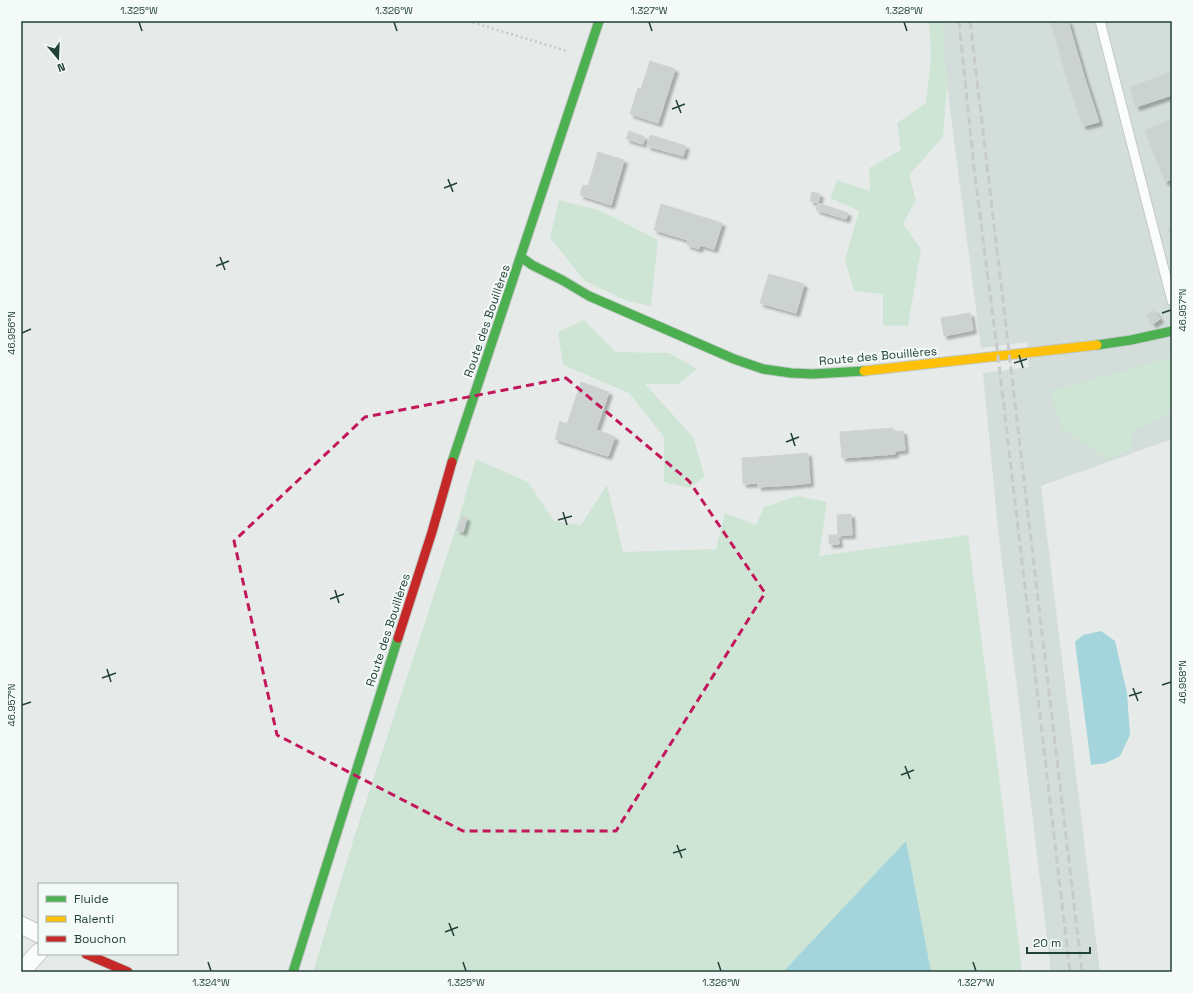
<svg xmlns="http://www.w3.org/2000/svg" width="1193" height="993" font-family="'Space Grotesk',sans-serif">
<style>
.built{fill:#d3ddd9}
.green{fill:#cee5d5}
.water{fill:#a4d4dc}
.building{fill:#ccd2d0;stroke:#ced4d2;filter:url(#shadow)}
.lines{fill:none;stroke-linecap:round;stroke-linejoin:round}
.lane-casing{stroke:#c3c8c6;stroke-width:11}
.street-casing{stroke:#c3c8c6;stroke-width:19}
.fast-casing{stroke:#c1c9c6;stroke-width:11}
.slow-casing{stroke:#c1c9c6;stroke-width:11}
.jam-casing{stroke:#c1c9c6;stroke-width:11}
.path{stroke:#c2cbc8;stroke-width:2.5;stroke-dasharray:2 3;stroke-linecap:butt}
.lane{stroke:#fbfcfc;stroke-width:9}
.street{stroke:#fbfcfc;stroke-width:17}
.fast{stroke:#4caf50;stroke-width:9}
.slow{stroke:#ffc107;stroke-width:9}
.jam{stroke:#c62828;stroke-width:9}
.rail{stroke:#c7ccca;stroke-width:3;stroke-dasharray:8 4;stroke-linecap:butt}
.marked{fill:none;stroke:#c2185b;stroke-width:3;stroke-dasharray:8 5;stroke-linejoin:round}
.ticks{fill:none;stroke:#214138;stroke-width:1.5}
.labels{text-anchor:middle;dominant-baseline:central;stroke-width:4;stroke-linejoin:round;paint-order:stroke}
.street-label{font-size:12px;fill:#214138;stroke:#f4faf7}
.neatline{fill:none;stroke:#214138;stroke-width:1.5}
.ticks-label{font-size:10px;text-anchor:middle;fill:#214138}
</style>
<defs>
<filter id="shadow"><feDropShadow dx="3.5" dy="3.5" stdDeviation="1" flood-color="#0004"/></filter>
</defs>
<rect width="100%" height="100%" fill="#e6ebe9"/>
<path class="built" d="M942,21H1172V439L1041,486L1100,972H1051L998,529L983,373L1029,367L1027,342L981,348L957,163L947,86Z"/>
<path class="green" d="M929,21H942L947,86L943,137L909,175L916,200L903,224L921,249L908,326L883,325V294L854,291L845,260L859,211L830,198L837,180L870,191L869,168L901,150L897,123L926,103L931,57Z
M559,200L599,210L658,240L651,306L627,301L585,281L550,238Z
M584,320L616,352L669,353L697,369L678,384H645L693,437L705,477L689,488L664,482V437L629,393L563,365L558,332Z
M1172,357V407L1171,413L1132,431L1131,451L1107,459L1061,428L1050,391Z
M476,459L528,482L554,521L581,525L607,485L623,552L716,549L725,513L756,525L764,507L797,496L827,502L819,556L968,535L998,768L1022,972H313L353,841L455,531Z"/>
<path class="water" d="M1101,631L1115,641L1127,693L1130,735L1120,756L1106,763L1091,765L1075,642L1083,635Z
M906,841L931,972H783Z"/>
<path class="building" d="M1050,21H1068L1084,76L1099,122L1083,126L1068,82Z
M650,61L675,69L658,123L630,114L638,88L641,89Z
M1172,72V95L1136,107L1130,87Z
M1172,120V144L1169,137L1159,140L1155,126Z
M1155,126L1159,140L1169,137L1172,144V179L1165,182L1145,130Z
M629,131L645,137L643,144L626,139Z
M650,135L686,146L683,156L647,146Z
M598,152L624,160L611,205L580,195L583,185L588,186Z
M812,192L820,194L818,203L810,201Z
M818,203L848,213L846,219L816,210Z
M661,204L722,223L714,249L700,245L699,249L687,245L688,240L654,230Z
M1172,227V239L1168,229Z
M769,274L804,284L796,313L760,303Z
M1153,310L1160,319L1153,324L1146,316Z
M970,313L973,330L944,336L941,318Z
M581,382L609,392L596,430L606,433L598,453L555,439L560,421L567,424Z
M893,428L895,454L842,458L840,432Z
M903,431L905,450L895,451L893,432Z
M606,433L615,437L608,456L598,453Z
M808,453L810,483L791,485V481L743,484L742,458L758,457V463L774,462L773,456Z
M773,456L774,462L758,463V457Z
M791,481V485L758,487V483Z
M851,514L852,535H838L837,515Z
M462,516L467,518L463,532L457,530Z
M829,535H838L839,544H829Z"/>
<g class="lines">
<g class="lane-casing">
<path id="lane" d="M1100,21L1172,301"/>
</g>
<g class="street-casing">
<path id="street" d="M21,925L39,934
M21,972L39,952"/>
</g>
<g class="fast-casing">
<path id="fast" d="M521,257L532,265L562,280L589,296L734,359L763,369L791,373L813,374L864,371
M1097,345L1131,340L1172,331
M452,462L599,21
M293,972L398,638"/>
</g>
<g class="slow-casing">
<path id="slow" d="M864,371L1097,345"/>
</g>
<g class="jam-casing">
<path id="jam" d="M398,638L432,532L452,462
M86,954L128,972"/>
</g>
<path class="path" d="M468,21L567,51"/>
<use href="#lane" class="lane"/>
<use href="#street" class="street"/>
<use href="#fast" class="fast"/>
<use href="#slow" class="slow"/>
<use href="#jam" class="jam"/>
<path class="rail" d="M959,21L974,168L998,356L1070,972
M970,21L1082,972"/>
</g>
<path class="marked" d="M566,378L689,481L765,593L616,831H463L277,735L234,541L365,417Z"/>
<path class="ticks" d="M139,22L142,31M394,22L397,31M649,22L652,31M904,22L907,31M676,100L681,113M672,109L685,104M448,179L453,192M444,188L457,183M220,257L225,270M216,266L229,261M1162,313L1171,310M22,333L31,329M1019,355L1023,368M1014,363L1027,359M791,433L795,446M786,442L799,437M563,512L567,525M558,520L572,516M335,590L339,603M330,599L344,594M107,669L111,682M102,678L116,673M1162,685L1171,682M1133,688L1138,701M1129,696L1142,692M22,705L31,702M905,766L910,779M901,775L914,770M677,845L682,858M673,853L686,849M449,923L454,936M445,932L458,927M208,962L211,971M463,962L466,971M718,962L721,971M973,962L976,971"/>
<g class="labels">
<g class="street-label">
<text transform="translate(487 321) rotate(-71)">Route des Bouillères</text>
<text transform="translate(878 356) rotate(-5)">Route des Bouillères</text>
<text transform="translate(388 630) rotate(-72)">Route des Bouillères</text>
</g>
</g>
<rect width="1193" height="993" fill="none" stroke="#f4faf7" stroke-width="44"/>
<rect x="38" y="883" width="140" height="72" fill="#f4faf7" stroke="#a0b0ab"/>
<rect x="46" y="896" width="20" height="6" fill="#4caf50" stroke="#a0b0ab"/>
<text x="74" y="903" font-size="12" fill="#214138">Fluide</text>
<rect x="46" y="916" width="20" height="6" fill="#ffc107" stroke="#a0b0ab"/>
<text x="74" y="923" font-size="12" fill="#214138">Ralenti</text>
<rect x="46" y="936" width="20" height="6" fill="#c62828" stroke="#a0b0ab"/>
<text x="74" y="943" font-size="12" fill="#214138">Bouchon</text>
<g transform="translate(58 58) rotate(161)" stroke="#f4faf7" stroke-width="3" paint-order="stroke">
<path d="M0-3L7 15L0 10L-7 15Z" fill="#214138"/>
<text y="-6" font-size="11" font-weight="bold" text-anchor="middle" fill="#214138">N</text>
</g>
<path d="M1027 947v6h63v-6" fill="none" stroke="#214138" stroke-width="2"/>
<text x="1033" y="947" font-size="12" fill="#214138" stroke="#f4faf7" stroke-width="3" paint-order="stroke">20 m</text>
<rect x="22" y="22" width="1149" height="949" class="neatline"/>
<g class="ticks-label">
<text x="139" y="14">1.325°W</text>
<text x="394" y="14">1.326°W</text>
<text x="649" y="14">1.327°W</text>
<text x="904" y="14">1.328°W</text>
<text transform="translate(1182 310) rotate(-90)" y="4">46.957°N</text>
<text transform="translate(11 333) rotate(-90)" y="4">46.956°N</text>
<text transform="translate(1182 682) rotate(-90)" y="4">46.958°N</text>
<text transform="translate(11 705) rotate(-90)" y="4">46.957°N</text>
<text x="211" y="986">1.324°W</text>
<text x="466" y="986">1.325°W</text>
<text x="721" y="986">1.326°W</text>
<text x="976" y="986">1.327°W</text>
</g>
</svg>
